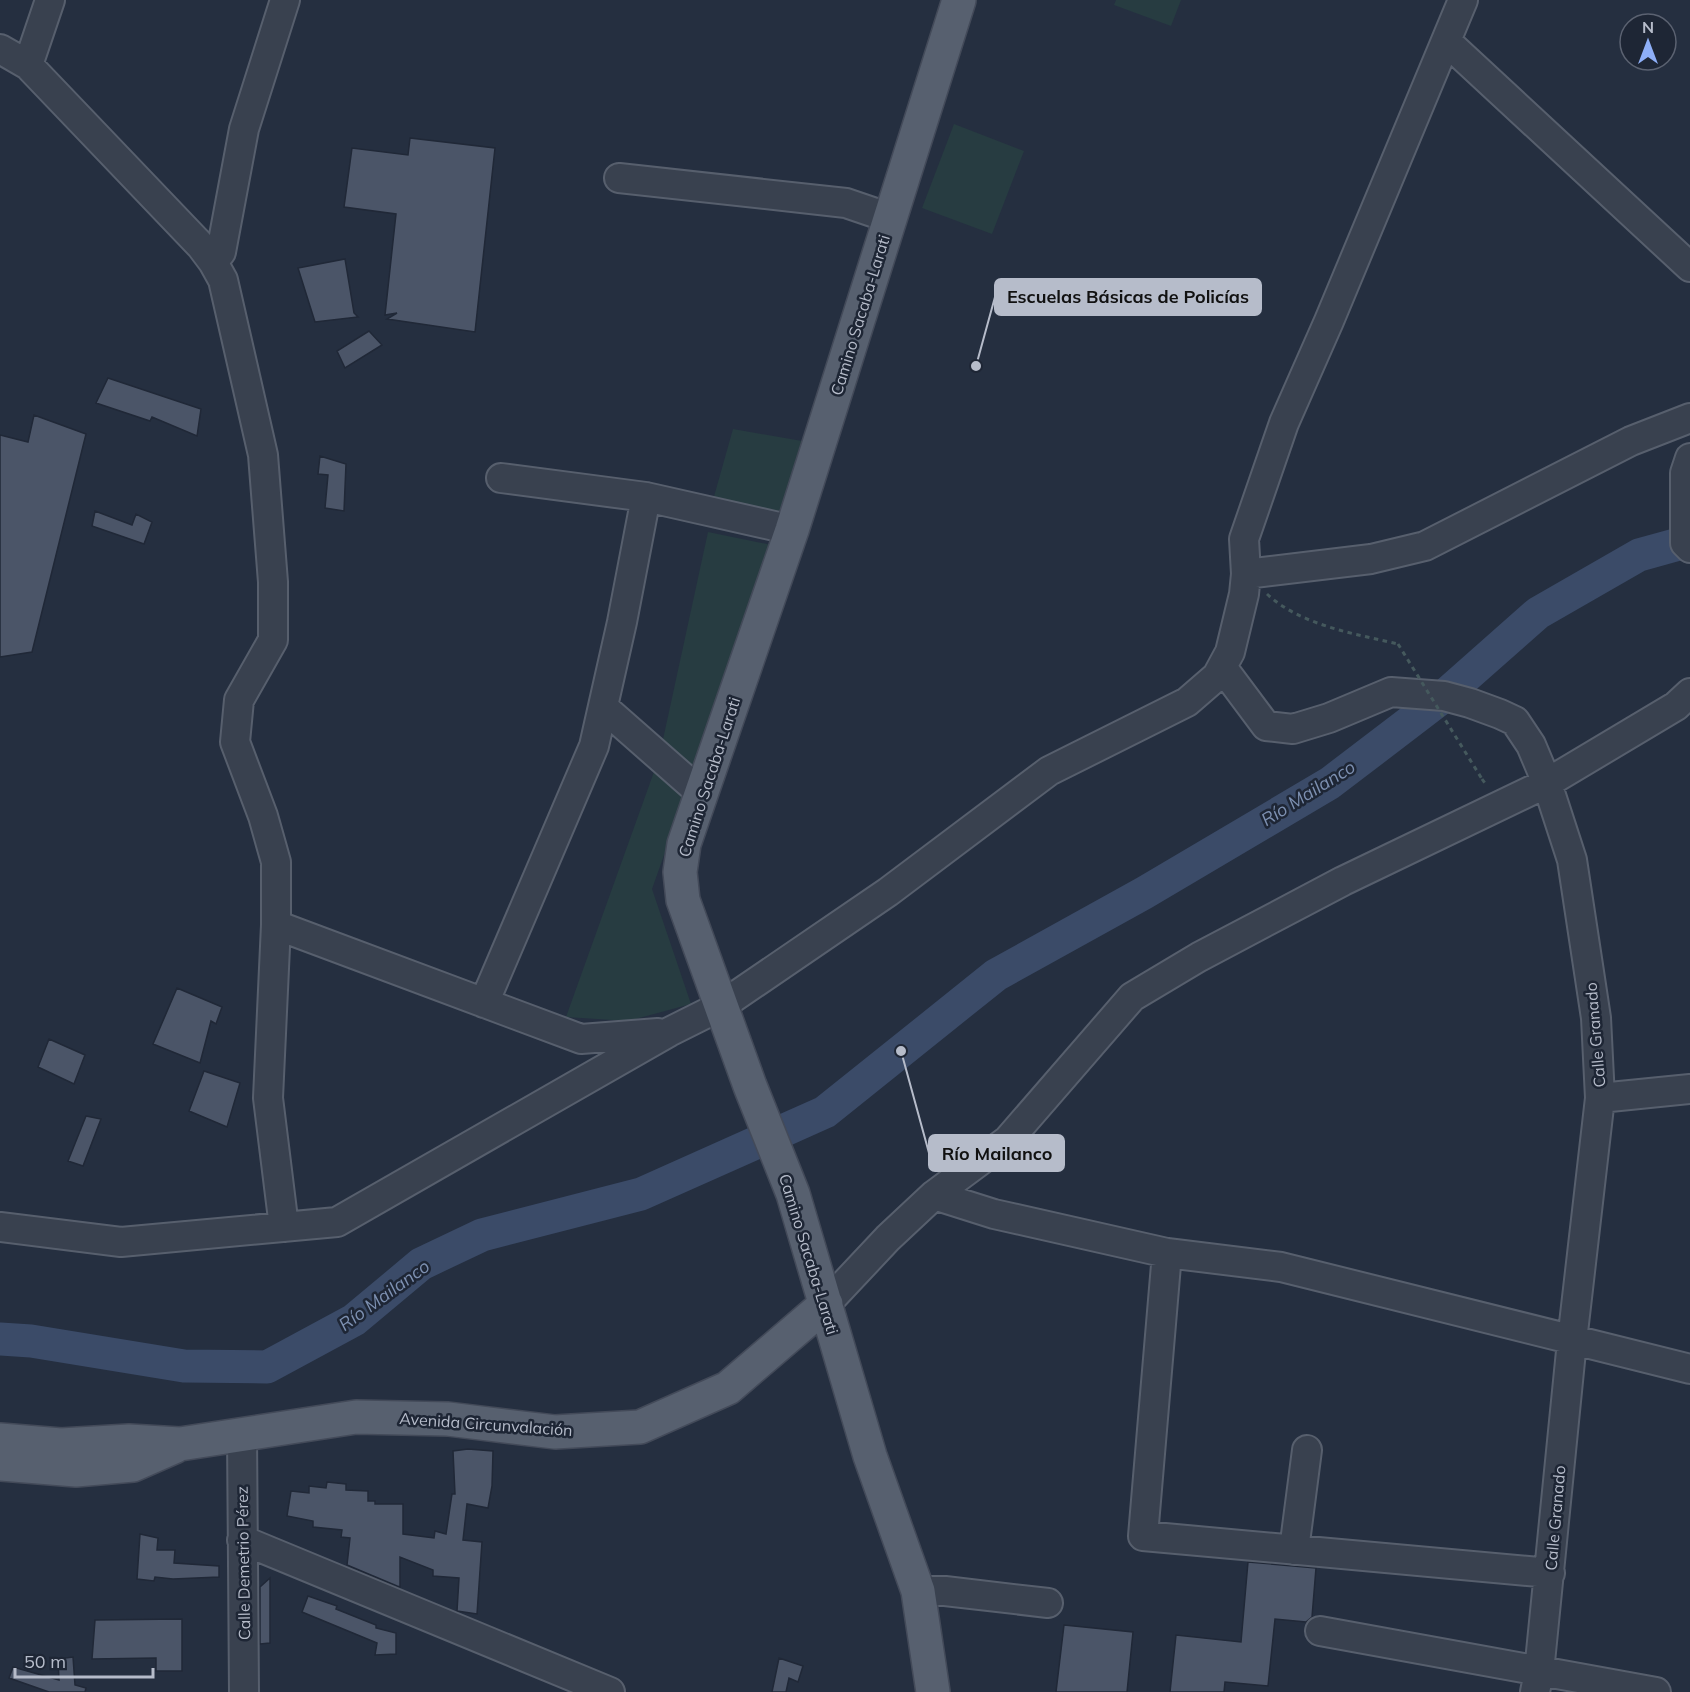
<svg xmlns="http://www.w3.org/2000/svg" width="1690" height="1692" font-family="Mulish,sans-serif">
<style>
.green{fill:#273c41}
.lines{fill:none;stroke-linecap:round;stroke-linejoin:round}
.river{stroke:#3b4b68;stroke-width:33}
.building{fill:#4b5568;stroke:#202837;stroke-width:1.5}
.minor-casing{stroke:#575f6d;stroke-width:32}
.major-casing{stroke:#434a59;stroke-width:36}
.path{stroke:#45595d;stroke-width:3;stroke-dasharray:4.5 4.5;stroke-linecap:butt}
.minor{stroke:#39414f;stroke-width:28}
.major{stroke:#57606f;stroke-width:33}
.path-bridge{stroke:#45595d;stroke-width:3;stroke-dasharray:4.5 4.5;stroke-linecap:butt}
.labels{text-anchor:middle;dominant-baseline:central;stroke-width:5;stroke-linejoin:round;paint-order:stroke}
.street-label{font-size:16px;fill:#b6bcca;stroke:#1e2635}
.water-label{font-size:18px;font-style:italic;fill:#7d90b1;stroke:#1e2635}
.leader{fill:none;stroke:#b6bcca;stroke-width:2}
.callout-dot{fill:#b6bcca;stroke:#1e2635;stroke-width:2}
.callout{fill:#b6bcca;stroke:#b6bcca;stroke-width:2}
.callout-label{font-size:18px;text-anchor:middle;font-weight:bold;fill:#111}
</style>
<rect width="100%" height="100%" fill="#252f40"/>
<path class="green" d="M1116,0H1181L1171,26L1114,5Z
M954,124L1024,151L992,234L922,208Z
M733,429L802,441L781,514L713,500Z
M708,532L772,545L694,770L662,744Z
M655,769L686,793L652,889L691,1004L628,1021L566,1017Z"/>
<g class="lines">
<path class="river" d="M0,1339L31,1341L184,1366L267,1367L354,1320L421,1264L482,1235L641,1194L825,1112L996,975L1144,893L1330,783L1444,696L1538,613L1639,555L1690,541"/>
</g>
<path class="building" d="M410,138L495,148L475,332L387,319L397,313L385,315L396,214L344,207L352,148L408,155Z
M345,259L354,313L358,317L315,322L298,268Z
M369,331L382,345L345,368L337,351Z
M108,378L201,409L197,436L152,417L150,421L96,403Z
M34,415L86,434L32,652L0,657V435L28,442Z
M320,456L346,464L344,511L325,508L328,475L318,474Z
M95,511L132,525L136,514L152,522L144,544L92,526Z
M177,988L222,1007L216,1024L211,1021L200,1063L153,1044Z
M49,1039L85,1055L74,1084L38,1067Z
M204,1071L240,1083L227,1127L189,1111Z
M86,1116L101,1119L83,1166L68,1161Z
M468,1449L493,1451L492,1486L488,1508L467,1504L463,1540L482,1542L477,1614L457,1611L459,1578L433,1576V1570L400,1557V1587L397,1586L347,1565L350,1538L341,1537L342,1530L313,1527V1521L287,1516L291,1491L309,1493V1486L326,1488L327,1482L346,1484V1490L368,1491V1501H375V1504H403V1534L434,1538L435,1531L446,1534L452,1494H455L453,1451Z
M140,1534L158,1538L157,1550H175L174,1563L219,1566V1577L173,1579L155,1577L154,1581L137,1579Z
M1248,1562L1316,1568L1312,1617L1306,1622L1275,1619L1268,1686L1225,1682L1224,1692H1170L1176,1635L1241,1642Z
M270,1578V1643L260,1644V1587Z
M308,1596L337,1606L336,1609L376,1625V1628L396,1633V1654L375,1655L377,1643L302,1612Z
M182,1619V1671H156V1658L92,1659L95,1620Z
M1064,1625L1133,1632L1127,1692H1056Z
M73,1657L75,1685L86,1688L85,1692H49L9,1678L13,1667L59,1680L58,1659Z
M779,1658L803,1666L798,1682L789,1678L786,1692H772Z"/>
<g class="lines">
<g class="minor-casing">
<path id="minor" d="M1446,41L1690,267
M0,49L28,65L201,246L213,262L223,280L263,455L273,582V640L239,700L235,742L263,816L276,862V925L268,1098L284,1227
M28,65L50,0
M619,178L846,203L890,218
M213,262L221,252L244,129L285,0
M1690,458L1685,473V543L1690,548
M501,478L646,497L792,530
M1246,574L1371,559L1425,546L1631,441L1690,418
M1222,667L1266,726L1293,729L1329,718L1391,692L1444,696L1470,703L1500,714L1515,721L1531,745L1547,783L1572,860L1596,1018L1600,1098L1572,1341L1539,1672L1535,1692
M603,707L702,794
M276,925L581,1039L658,1033
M484,1003L594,746L622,622L646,497
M1600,1098L1690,1089
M934,1195L994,1214L1167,1253L1281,1267L1690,1369
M0,1227L121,1242L337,1222L669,1032L721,1006L888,892L1049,771L1187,702L1217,676L1230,652L1244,594L1246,574L1244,539L1284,423L1329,321L1463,0
M1167,1253L1143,1536L1550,1573
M826,1304L888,1238L934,1195L1008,1140L1132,997L1199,957L1343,881L1547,783L1676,706L1690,693
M242,1434L244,1692
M242,1540L610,1692
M1294,1550L1307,1450
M918,1591H945L1048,1603
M1320,1631L1656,1692"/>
</g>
<g class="major-casing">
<path id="major" d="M0,1440L61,1445L129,1441L180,1444L356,1417L448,1419L555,1432L640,1427L728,1388L826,1304
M0,1464L76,1470L133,1465L174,1447
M933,1692L918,1591L870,1456L793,1194L750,1086L683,900L680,872L684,844L792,530L959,0"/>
</g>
<path class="path" d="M1267,594C1300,625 1355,634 1398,644
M1482,779L1487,786"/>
<use href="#minor" class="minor"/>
<use href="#major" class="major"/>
<path class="path-bridge" d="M1398,644L1482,779"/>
</g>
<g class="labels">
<g class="street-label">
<text transform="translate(860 315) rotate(-73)">Camino Sacaba-Larati</text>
<text transform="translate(709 777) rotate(-72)">Camino Sacaba-Larati</text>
<text transform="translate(1595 1035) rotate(-95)">Calle Granado</text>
<text transform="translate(809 1254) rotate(73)">Camino Sacaba-Larati</text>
<text transform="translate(486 1424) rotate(4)">Avenida Circunvalación</text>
<text transform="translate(1555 1518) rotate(-85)">Calle Granado</text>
<text transform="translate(243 1563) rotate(-91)">Calle Demetrio Pérez</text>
</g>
<g class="water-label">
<text transform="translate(1308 793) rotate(-32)">Río Mailanco</text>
<text transform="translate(384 1295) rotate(-36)">Río Mailanco</text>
</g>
</g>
<path class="leader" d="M976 366L995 297M901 1051L929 1153"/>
<g class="callout-dot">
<circle cx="976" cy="366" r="6"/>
<circle cx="901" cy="1051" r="6"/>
</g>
<g class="callout">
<rect x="995" y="279" width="266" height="36" rx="6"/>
<rect x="929" y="1135" width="135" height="36" rx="6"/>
</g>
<g class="callout-label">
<text x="1128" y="303">Escuelas Básicas de Policías</text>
<text x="997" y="1160">Río Mailanco</text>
</g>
<g transform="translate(1648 42)"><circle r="28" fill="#1e2635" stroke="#5b6271" stroke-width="1.5"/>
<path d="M0-4.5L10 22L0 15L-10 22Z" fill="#8eaff7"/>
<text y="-9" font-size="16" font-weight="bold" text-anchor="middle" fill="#b6bcca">N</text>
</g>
<path d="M15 1668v9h138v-9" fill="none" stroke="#b6bcca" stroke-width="3"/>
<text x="24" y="1668" font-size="18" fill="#b6bcca" stroke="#1e2635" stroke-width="4.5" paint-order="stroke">50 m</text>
</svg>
